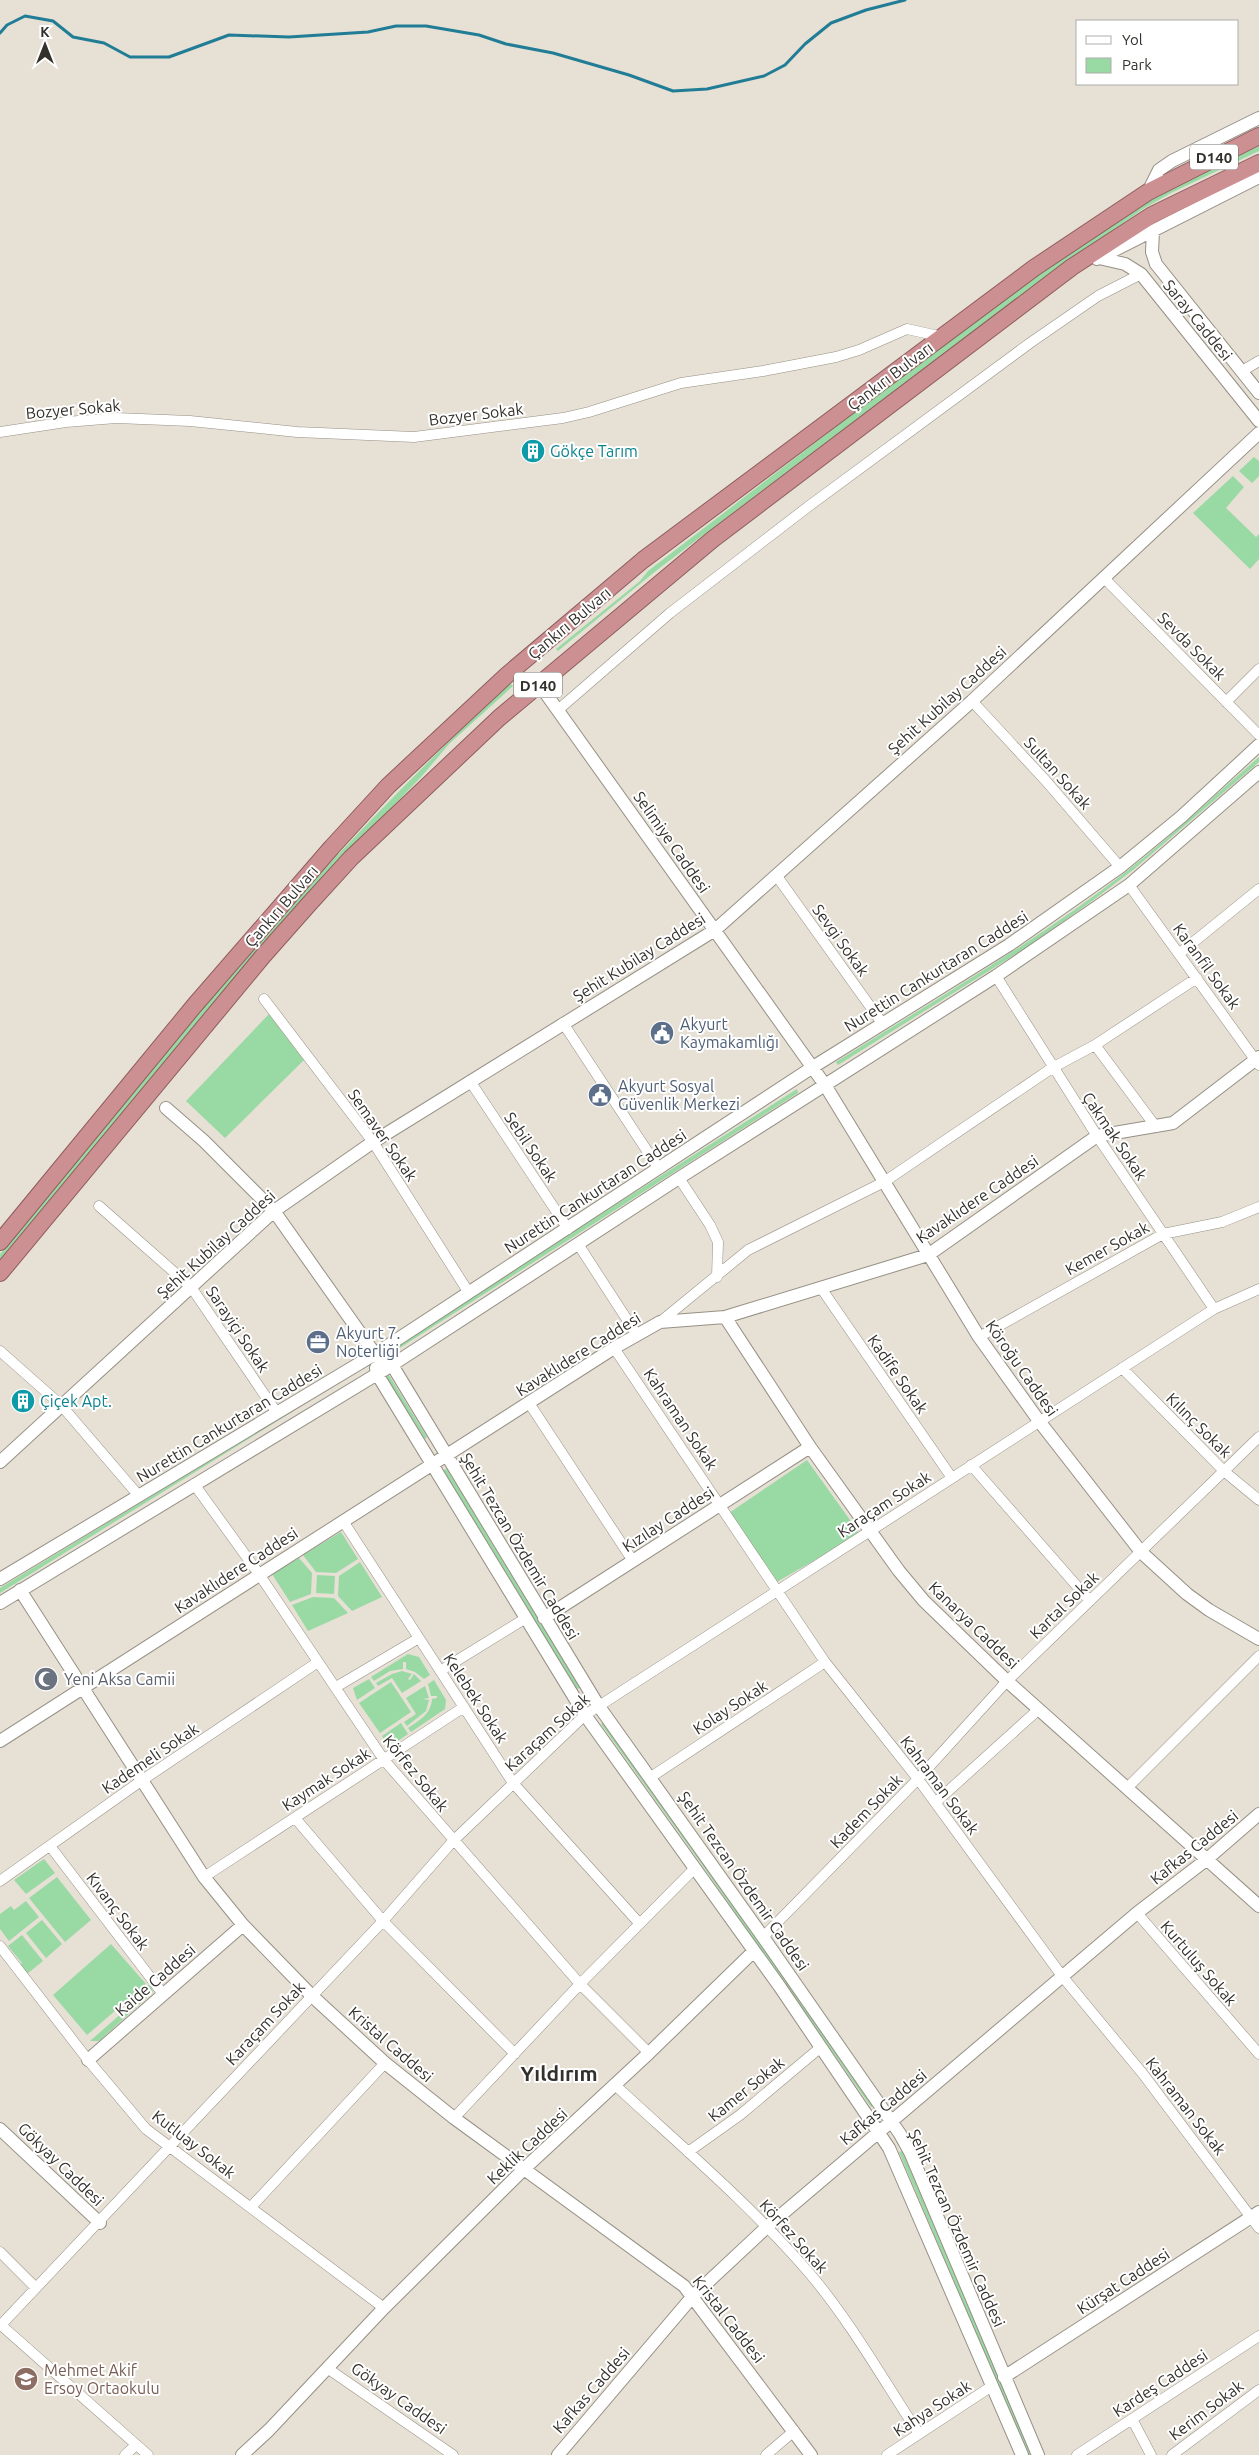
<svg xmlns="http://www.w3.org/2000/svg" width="1259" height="2455" font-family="Ubuntu,sans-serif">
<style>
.green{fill:#99d9a4}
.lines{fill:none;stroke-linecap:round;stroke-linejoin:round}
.stream{stroke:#217d96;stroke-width:3}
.minor-casing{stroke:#969085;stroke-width:11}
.tertiary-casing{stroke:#969085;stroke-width:14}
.trunk-casing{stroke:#8f5d5d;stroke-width:18}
.minor{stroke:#fff;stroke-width:10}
.tertiary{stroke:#fff;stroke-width:12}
.trunk{stroke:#cc9092;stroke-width:16}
.labels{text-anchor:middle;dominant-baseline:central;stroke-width:4;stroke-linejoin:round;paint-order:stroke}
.shield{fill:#fff;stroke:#706f6b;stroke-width:1}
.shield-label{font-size:15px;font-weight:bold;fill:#33312c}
.street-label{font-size:16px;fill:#33312c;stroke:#fff}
.culture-label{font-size:16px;fill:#0d838f;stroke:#fff;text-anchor:start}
.service-label{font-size:16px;fill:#4e5e75;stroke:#fff;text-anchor:start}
.worship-label{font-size:16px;fill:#5b616d;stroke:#fff;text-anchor:start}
.education-label{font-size:16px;fill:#785e54;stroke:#fff;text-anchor:start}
.district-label{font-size:21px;font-weight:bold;fill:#33312c;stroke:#fff}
</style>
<rect width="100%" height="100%" fill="#e7e0d5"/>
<path class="green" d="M1259,146V151L1171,193L1143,209L1022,294L657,570L558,651L556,649L640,581L648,571L1012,292L1085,241L1158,195Z
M1254,457L1259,461V476L1252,483L1239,471Z
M1233,476L1244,487L1226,508L1256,537L1259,534V559L1250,569L1193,513Z
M510,683L513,686L449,744L422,776L372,828L0,1262V1254C100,1131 199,1005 307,888C372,817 440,749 510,683Z
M1259,757V762L1133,870L1092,901L1024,949L838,1065L836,1062C934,1000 1036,942 1127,871C1173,835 1215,795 1259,757Z
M269,1014L304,1060L225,1138L186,1101Z
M797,1089L798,1093L395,1351L393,1347Z
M387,1372L427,1437L425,1439L384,1374Z
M353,1374L0,1593V1588Z
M807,1460L860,1534L775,1583L729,1513Z
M447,1469L580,1688L577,1689L443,1470Z
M341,1532L358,1559L336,1573L316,1572L303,1555Z
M299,1558L312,1573L311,1594L290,1602L272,1574Z
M360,1562L382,1597L352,1611L338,1596L339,1576Z
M317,1575L335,1576L334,1594L316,1593Z
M313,1597L334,1598L348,1613L308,1631L292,1605Z
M408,1654L419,1657L430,1675L424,1679L415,1672L406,1669V1662H403V1669L390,1671L374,1681L371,1677Z
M402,1671L412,1674L408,1679L410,1680L414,1674L421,1681L402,1693L392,1678L378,1686L376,1683L392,1674Z
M369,1679L375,1688L357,1700L353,1688Z
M434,1680L446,1700L445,1709L411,1732L408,1728C420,1720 431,1714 432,1699L437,1698V1696H431L428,1684Z
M391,1682L411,1712L380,1733L359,1703Z
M425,1686L429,1698L423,1699L429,1700L426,1711L407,1726L404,1722L416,1714L406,1698Z
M401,1723L408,1734L395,1743H386L382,1736Z
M603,1723L704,1861L873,2105L871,2107L700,1862L601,1724Z
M44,1859L55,1873L26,1894L14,1880Z
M57,1877L91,1920L65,1942L29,1898Z
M26,1901L39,1917L9,1941L0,1929V1914L11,1906L14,1910Z
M42,1920L62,1944L46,1958L26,1933Z
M22,1935L43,1961L27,1974L19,1966L22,1963L8,1946Z
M111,1944L146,1984L87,2035L53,1995Z
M150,1984L153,1992L99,2041H90L147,1991L146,1987Z
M902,2151L1032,2455H1028L899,2152Z"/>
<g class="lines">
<path class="stream" d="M0,33L7,25L25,16L53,21L73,37L104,43L130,57H169L229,35L289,37L368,32L396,26H426L479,35L506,44L553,53L629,75L673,91L707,89L764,76L785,65L805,44L831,23L866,10L905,0"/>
<g class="minor-casing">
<path id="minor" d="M1242,371L1259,361
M0,432L66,422L116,418L190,421L297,432L414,437L563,418L589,412L681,383L763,371L836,357L859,350L907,329L943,337
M1104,578L1259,735
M972,701L1046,781L1120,867
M1226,702L1259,669
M558,710L670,613L809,506L1030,343L1098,296L1141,274
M776,875L882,1023
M1129,885L1259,1065
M1180,953L1259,889
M996,976L1097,1136L1214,1309
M264,999L373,1142L469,1293
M563,1023L659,1169
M1095,1045L1156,1127
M470,1081L568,1229
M679,1178L710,1225L718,1242L717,1277
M99,1206L191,1287L277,1413
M578,1244L637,1335
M821,1288L952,1478
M660,1322L748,1250L884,1182L1052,1068L1095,1045L1197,978
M979,1337L1163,1234L1222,1222L1259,1207
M614,1348L825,1662L918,1779L1062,1976L1143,2074L1259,2228
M0,1351L61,1405L139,1496
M1122,1368L1225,1472L1259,1500
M529,1403L633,1561
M971,1465L1090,1601
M194,1484L259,1574L384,1760L580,1984L649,2053
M343,1521L513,1783L639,1923
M440,1671L526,1618
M336,1687L419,1638
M651,1777L825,1662
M1128,1787L1259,1656
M936,1802L1039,1709
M295,1818L383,1921L515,2054
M50,1846L163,1994
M204,1877L464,1707
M0,1881L141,1781L318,1662
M1137,1913L1259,2054
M763,1937L918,1779L1007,1681L1259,1437
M0,1946L88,2060L146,2129L384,2308
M615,2085C682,2147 752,2206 811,2275C852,2324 884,2381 919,2434
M454,2118L580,1984L695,1868
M688,2152L740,2115L821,2047
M251,2207L385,2063
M0,2252L36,2288
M1,2325L148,2455
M0,2326L383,1921L453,1841L585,1715L1214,1309L1259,1289
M327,2368L453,2455
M1132,2419L1151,2455
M125,2455L136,2445
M766,2455L794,2431
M887,2455L992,2386
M1077,2455L1259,2336
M1172,2455L1259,2390"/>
</g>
<g class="tertiary-casing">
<path id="tertiary" d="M1148,192L1159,170L1172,161L1259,118
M1153,231L1152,252L1156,264L1259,393
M1099,258L1125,264L1141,274L1259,421
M1097,259L1259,177
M539,684L825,1085L979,1337L1039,1421L1141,1552L1187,1594L1209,1610L1259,1639
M166,1108L204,1141L274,1211L375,1354L392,1365L598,1705L763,1937L900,2134L910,2152L1038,2455
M725,1317L810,1447L899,1571L924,1601L1007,1681L1259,1906
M376,1368L377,1374L585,1715L780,1987L889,2148L1022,2455
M0,1462L274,1211L373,1142L715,930L972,701L1259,433
M0,1579L375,1354L813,1067L1009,945L1120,867L1181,817L1259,745
M20,1590L204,1877L243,1925L311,1995L385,2063L454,2118L684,2286L811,2455
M0,1603L392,1365L679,1178L996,976L1129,885L1259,772
M544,1618L810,1447
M0,1741L614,1348L660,1322L725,1317L928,1255L1097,1136L1173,1123L1259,1057
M88,2060L243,1925
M0,2129L100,2223
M1004,2377L1259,2212
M242,2455L269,2430L384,2308L525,2168L649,2053L754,1951
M558,2455L693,2296L768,2226L1137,1913L1206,1860L1259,1814"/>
</g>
<g class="trunk-casing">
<path id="trunk" d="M0,1242L194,1006L332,847L388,786L507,675L643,560L1034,268L1148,192L1259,136
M0,1273L263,956L309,904L351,858L499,718L713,539L1072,267L1152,215L1259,163"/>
</g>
<use href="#minor" class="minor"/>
<use href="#tertiary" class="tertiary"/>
<use href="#trunk" class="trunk"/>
</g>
<defs>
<g id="building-disc" transform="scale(1.25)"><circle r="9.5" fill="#0f9aa8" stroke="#fff"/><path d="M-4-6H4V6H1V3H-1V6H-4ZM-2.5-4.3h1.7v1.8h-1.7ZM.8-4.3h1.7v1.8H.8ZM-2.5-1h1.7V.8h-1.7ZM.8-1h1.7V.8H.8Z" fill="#fff"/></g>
<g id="civic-disc" transform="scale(1.25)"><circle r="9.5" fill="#5c6f8a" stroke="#fff"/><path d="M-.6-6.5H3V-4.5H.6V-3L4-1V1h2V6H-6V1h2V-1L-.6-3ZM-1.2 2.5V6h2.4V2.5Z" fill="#fff"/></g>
<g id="office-disc" transform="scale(1.25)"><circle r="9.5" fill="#5c6f8a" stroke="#fff"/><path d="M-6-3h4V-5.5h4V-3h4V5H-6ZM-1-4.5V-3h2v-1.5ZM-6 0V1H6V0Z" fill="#fff"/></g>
<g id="mosque-disc" transform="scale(1.25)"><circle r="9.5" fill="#6b7280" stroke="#fff"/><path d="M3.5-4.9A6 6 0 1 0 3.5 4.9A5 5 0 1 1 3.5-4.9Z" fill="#fff"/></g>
<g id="school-disc" transform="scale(1.25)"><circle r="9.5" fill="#8d6e63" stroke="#fff"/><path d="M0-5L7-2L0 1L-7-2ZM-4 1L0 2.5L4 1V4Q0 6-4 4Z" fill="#fff"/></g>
</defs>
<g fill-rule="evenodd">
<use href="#building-disc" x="533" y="451"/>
<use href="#civic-disc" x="662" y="1033"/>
<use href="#civic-disc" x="600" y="1095"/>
<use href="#office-disc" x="318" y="1342"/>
<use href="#building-disc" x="23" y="1401"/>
<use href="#mosque-disc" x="46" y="1679"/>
<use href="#school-disc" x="26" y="2379"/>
</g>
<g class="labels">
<g class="shield">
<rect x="1190" y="144.5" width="48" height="25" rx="4"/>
<rect x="514" y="672.5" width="48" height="25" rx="4"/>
</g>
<g class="shield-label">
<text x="1214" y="157">D140</text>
<text x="538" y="685">D140</text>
</g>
<g class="street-label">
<text transform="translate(1198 320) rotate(51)">Saray Caddesi</text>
<text transform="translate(890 376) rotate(-37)">Çankırı Bulvarı</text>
<text transform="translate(73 409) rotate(-5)">Bozyer Sokak</text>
<text transform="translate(476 414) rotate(-7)">Bozyer Sokak</text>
<text transform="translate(569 623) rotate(-40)">Çankırı Bulvarı</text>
<text transform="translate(1192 646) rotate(45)">Sevda Sokak</text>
<text transform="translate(947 700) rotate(-42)">Şehit Kubilay Caddesi</text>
<text transform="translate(1058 773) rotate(48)">Sultan Sokak</text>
<text transform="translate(672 842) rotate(55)">Selimiye Caddesi</text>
<text transform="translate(281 906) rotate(-49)">Çankırı Bulvarı</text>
<text transform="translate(841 940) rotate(54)">Sevgi Sokak</text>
<text transform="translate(639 957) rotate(-32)">Şehit Kubilay Caddesi</text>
<text transform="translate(1207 966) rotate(54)">Karanfil Sokak</text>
<text transform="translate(936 971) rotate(-32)">Nurettin Cankurtaran Caddesi</text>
<text transform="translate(383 1135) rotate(55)">Semaver Sokak</text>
<text transform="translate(1115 1136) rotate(56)">Çakmak Sokak</text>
<text transform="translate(531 1147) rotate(56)">Sebil Sokak</text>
<text transform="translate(595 1191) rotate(-33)">Nurettin Cankurtaran Caddesi</text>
<text transform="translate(977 1199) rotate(-34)">Kavaklıdere Caddesi</text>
<text transform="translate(216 1244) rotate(-42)">Şehit Kubilay Caddesi</text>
<text transform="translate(1107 1248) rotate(-29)">Kemer Sokak</text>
<text transform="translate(238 1329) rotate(56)">Sarayiçi Sokak</text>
<text transform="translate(578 1354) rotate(-32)">Kavaklıdere Caddesi</text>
<text transform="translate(1022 1368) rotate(55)">Köroğu Caddesi</text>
<text transform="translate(898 1374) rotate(55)">Kadife Sokak</text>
<text transform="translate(681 1419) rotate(56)">Kahraman Sokak</text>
<text transform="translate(229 1423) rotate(-31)">Nurettin Cankurtaran Caddesi</text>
<text transform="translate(1199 1425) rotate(45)">Kılınç Sokak</text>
<text transform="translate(884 1504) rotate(-33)">Karaçam Sokak</text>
<text transform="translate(668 1519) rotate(-33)">Kızılay Caddesi</text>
<text transform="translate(520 1546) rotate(59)">Şehit Tezcan Özdemir Caddesi</text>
<text transform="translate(236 1570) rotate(-33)">Kavaklıdere Caddesi</text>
<text transform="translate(1064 1605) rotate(-44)">Kartal Sokak</text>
<text transform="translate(974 1625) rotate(44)">Kanarya Caddesi</text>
<text transform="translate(476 1698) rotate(57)">Kelebek Sokak</text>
<text transform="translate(730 1707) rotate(-33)">Kolay Sokak</text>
<text transform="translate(547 1732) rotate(-42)">Karaçam Sokak</text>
<text transform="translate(150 1758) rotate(-34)">Kademeli Sokak</text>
<text transform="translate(416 1773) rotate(51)">Körfez Sokak</text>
<text transform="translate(326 1779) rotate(-33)">Kaymak Sokak</text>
<text transform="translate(940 1785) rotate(53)">Kahraman Sokak</text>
<text transform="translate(866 1811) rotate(-46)">Kadem Sokak</text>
<text transform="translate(1194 1847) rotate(-39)">Kafkas Caddesi</text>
<text transform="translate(744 1881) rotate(55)">Şehit Tezcan Özdemir Caddesi</text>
<text transform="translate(118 1911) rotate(53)">Kıvanç Sokak</text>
<text transform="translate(1199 1963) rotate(49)">Kurtuluş Sokak</text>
<text transform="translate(155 1980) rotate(-41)">Kaide Caddesi</text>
<text transform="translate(265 2023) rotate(-47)">Karaçam Sokak</text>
<text transform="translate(391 2044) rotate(41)">Kristal Caddesi</text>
<text transform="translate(746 2089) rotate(-39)">Kamer Sokak</text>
<text transform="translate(1186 2106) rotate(52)">Kahraman Sokak</text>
<text transform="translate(883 2107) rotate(-40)">Kafkas Caddesi</text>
<text transform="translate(194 2144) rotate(38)">Kutluay Sokak</text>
<text transform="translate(527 2146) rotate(-43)">Keklik Caddesi</text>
<text transform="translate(61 2164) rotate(44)">Gökyay Caddesi</text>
<text transform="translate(957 2228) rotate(66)">Şehit Tezcan Özdemir Caddesi</text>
<text transform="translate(794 2236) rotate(48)">Körfez Sokak</text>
<text transform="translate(1123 2281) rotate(-33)">Kürşat Caddesi</text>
<text transform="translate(729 2319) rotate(52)">Kristal Caddesi</text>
<text transform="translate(1160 2383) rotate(-33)">Kardeş Caddesi</text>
<text transform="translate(591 2390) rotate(-49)">Kafkas Caddesi</text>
<text transform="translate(399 2398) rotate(35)">Gökyay Caddesi</text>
<text transform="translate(932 2408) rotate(-33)">Kahya Sokak</text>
<text transform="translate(1206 2410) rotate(-37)">Kerim Sokak</text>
</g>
<g class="culture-label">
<text x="550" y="451">Gökçe Tarım</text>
<text x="40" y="1401">Çiçek Apt.</text>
</g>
<g class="service-label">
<text x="680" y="1024">Akyurt<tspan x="680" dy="18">Kaymakamlığı</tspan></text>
<text x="618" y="1086">Akyurt Sosyal<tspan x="618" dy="18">Güvenlik Merkezi</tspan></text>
<text x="336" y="1333">Akyurt 7.<tspan x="336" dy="18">Noterliği</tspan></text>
</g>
<g class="worship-label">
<text x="64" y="1679">Yeni Aksa Camii</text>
</g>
<g class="education-label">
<text x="44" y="2370">Mehmet Akif<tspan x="44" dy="18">Ersoy Ortaokulu</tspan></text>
</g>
<g class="district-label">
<text x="559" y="2073">Yıldırım</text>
</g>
</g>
<rect x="1076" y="20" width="162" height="65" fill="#ffffff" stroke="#adadab"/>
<rect x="1086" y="36" width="25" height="8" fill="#ffffff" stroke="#adadab"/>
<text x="1122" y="45" font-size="15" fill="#33312c">Yol</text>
<rect x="1086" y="58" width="25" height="15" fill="#99d9a4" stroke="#adadab"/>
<text x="1122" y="70" font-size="15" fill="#33312c">Park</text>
<g transform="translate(45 45)" stroke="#ffffff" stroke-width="4" paint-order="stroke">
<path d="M0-4L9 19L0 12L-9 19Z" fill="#33312c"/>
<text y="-8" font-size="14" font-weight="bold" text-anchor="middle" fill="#33312c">K</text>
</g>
</svg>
